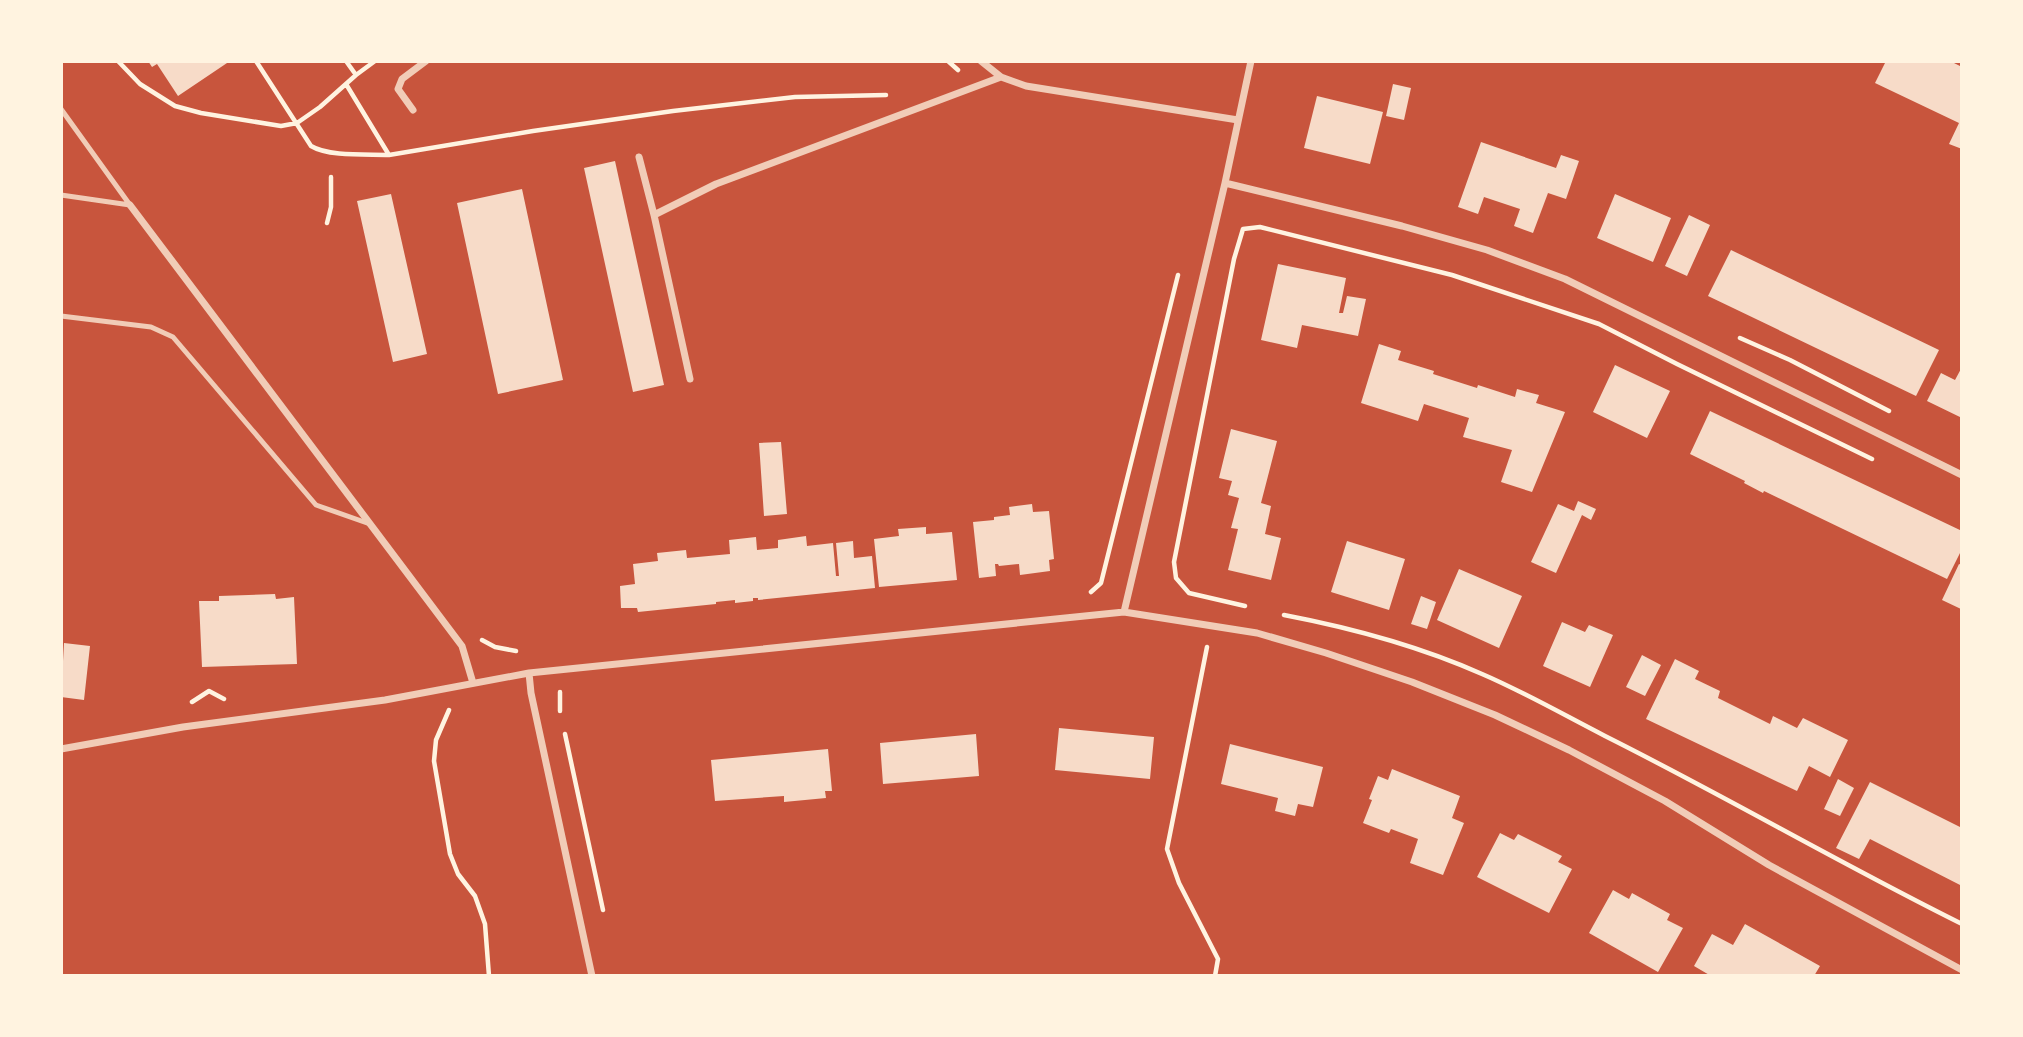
<svg xmlns="http://www.w3.org/2000/svg" width="2023" height="1037" font-family="Poppins,sans-serif">
<style>
.building{fill:#f7dbc8}
.lines{fill:none;stroke-linecap:round;stroke-linejoin:round}
.path{stroke:#fff3e0;stroke-width:4.5}
.service{stroke:#f1ccb7;stroke-width:5}
.minor{stroke:#f1ccb7;stroke-width:7}
</style>
<rect width="100%" height="100%" fill="#c8553d"/>
<path class="building" d="M148,61H230L178,96L157,64L152,67Z
M1886,61H1950L1962,67V149L1949,144L1959,123L1875,83Z
M1393,84L1411,88L1404,120L1386,116Z
M1317,96L1383,112L1370,164L1304,148Z
M1481,142L1556,168L1561,155L1579,161L1566,199L1548,193L1533,233L1514,226L1520,209L1484,197L1478,214L1458,207Z
M615,161L664,385L633,392L584,168Z
M522,189L563,380L498,394L457,203Z
M391,194L427,354L393,362L357,201Z
M1615,194L1671,218L1653,262L1597,238Z
M1689,215L1710,225L1687,276L1665,266Z
M1731,250L1939,350L1916,396L1708,296Z
M1278,264L1346,278L1339,313H1343L1347,296L1366,299L1358,336L1302,325L1297,348L1261,340Z
M1379,344L1401,351L1398,360L1434,371L1433,374L1477,388L1478,385L1515,397L1517,389L1539,395L1536,403L1565,412L1532,492L1501,482L1512,450L1463,437L1469,418L1424,404L1418,421L1361,403Z
M1615,365L1670,391L1647,438L1593,412Z
M1962,367V418L1927,401L1941,373L1955,380Z
M1710,411L1962,531V549L1947,579L1764,491L1763,493L1744,483L1745,481L1690,454Z
M1231,429L1277,441L1261,503L1271,506L1265,534L1281,538L1271,580L1228,570L1238,529L1231,528L1239,498L1228,495L1232,481L1219,478Z
M781,442L787,514L764,516L759,443Z
M1578,501L1596,509L1591,520L1582,515L1556,573L1531,562L1558,504L1574,511Z
M1032,504L1033,512L1049,511L1054,559L1049,560L1050,571L1020,575L1019,564L999,566L998,564H995L996,576L979,578L973,522L994,520V517L1010,515L1009,507Z
M926,527V534L952,532L957,580L879,587L874,539L899,536L898,529Z
M806,536L807,546L833,543L836,576H839L836,543L853,541L854,558L872,556L875,588L758,600V598H753V601L735,603V600L716,602V604L638,612L637,608H621L620,586L635,584L633,564L658,561L657,553L686,550L687,558L730,554L729,540L756,537L757,550L778,548V540Z
M1347,541L1405,559L1389,610L1331,592Z
M1959,564L1962,565L1961,609L1942,600Z
M1459,569L1522,596L1499,648L1437,620Z
M275,594L276,599L294,597L297,664L202,667L199,601H219V596Z
M1421,596L1436,602L1427,629L1411,624Z
M1562,622L1585,632L1589,625L1613,635L1590,687L1543,666Z
M64,643L90,646L84,700L61,697Z
M1642,655L1661,665L1645,696L1626,687Z
M1675,659L1699,671L1695,679L1720,691L1718,698L1770,724L1773,716L1797,728L1803,718L1848,740L1830,777L1809,766L1797,791L1646,719Z
M1059,728L1154,737L1150,779L1055,770Z
M976,734L979,776L883,784L880,743Z
M1230,744L1323,767L1313,807L1298,804L1295,816L1275,811L1278,798L1221,784Z
M828,749L832,791H825L826,798L784,802V796L715,801L711,760Z
M1392,769L1460,796L1452,818L1464,823L1443,875L1410,863L1418,839L1391,829L1389,833L1363,823L1372,800L1369,799L1378,776L1388,780Z
M1838,779L1854,788L1840,816L1824,809Z
M1870,782L1962,828V886L1870,839L1859,859L1836,848Z
M1500,833L1514,840L1518,834L1562,856L1558,862L1572,869L1549,913L1477,877Z
M1613,890L1629,899L1632,893L1670,914L1667,920L1683,928L1658,972L1589,933Z
M1745,924L1820,966L1814,976H1711L1694,966L1712,934L1733,945Z"/>
<g class="lines">
<path class="path" d="M118,61L140,84L175,106L201,113L281,126L297,123L320,107L356,75L375,61
M256,61L311,146C329,157 368,154 389,155L533,131L673,111L795,97L886,95
M346,61L356,75
M948,61L958,70
M346,84L389,155
M327,223L331,207V177
M1740,338L1790,360L1889,411
M1091,592L1101,583L1178,275
M1245,606L1189,593L1176,578L1174,562L1234,259L1243,229L1260,227L1452,275L1599,324L1677,364L1872,459
M1284,615C1352,628 1419,646 1482,674C1524,692 1564,715 1605,736C1725,796 1841,864 1962,924
M482,640L495,647L516,651
M1207,647L1167,849L1179,883L1218,959L1215,976
M560,692V711
M192,702L209,691L224,699
M449,710L436,740L434,761L450,854L458,874L475,896L485,924L489,976
M565,734L603,910"/>
<path class="service" d="M61,109L130,205
M61,195L130,205
M61,316L151,327L173,337L316,505L370,524"/>
<path class="minor" d="M981,61L1001,77L1026,86L1238,120
M413,110L398,89L402,79L426,61
M639,157L654,215
M1225,183L1402,226L1487,250L1565,279L1962,475
M130,205L462,646L473,683
M690,379L654,215L716,184L1001,77
M1124,612L1225,183L1251,61
M529,673L531,693L592,976
M61,749L183,727L385,700L529,673L1124,612L1257,633L1326,653L1412,682L1495,715L1569,750L1665,801L1769,865L1962,970"/>
</g>
<rect width="2023" height="1037" fill="none" stroke="#fff3e0" stroke-width="126"/>
</svg>
